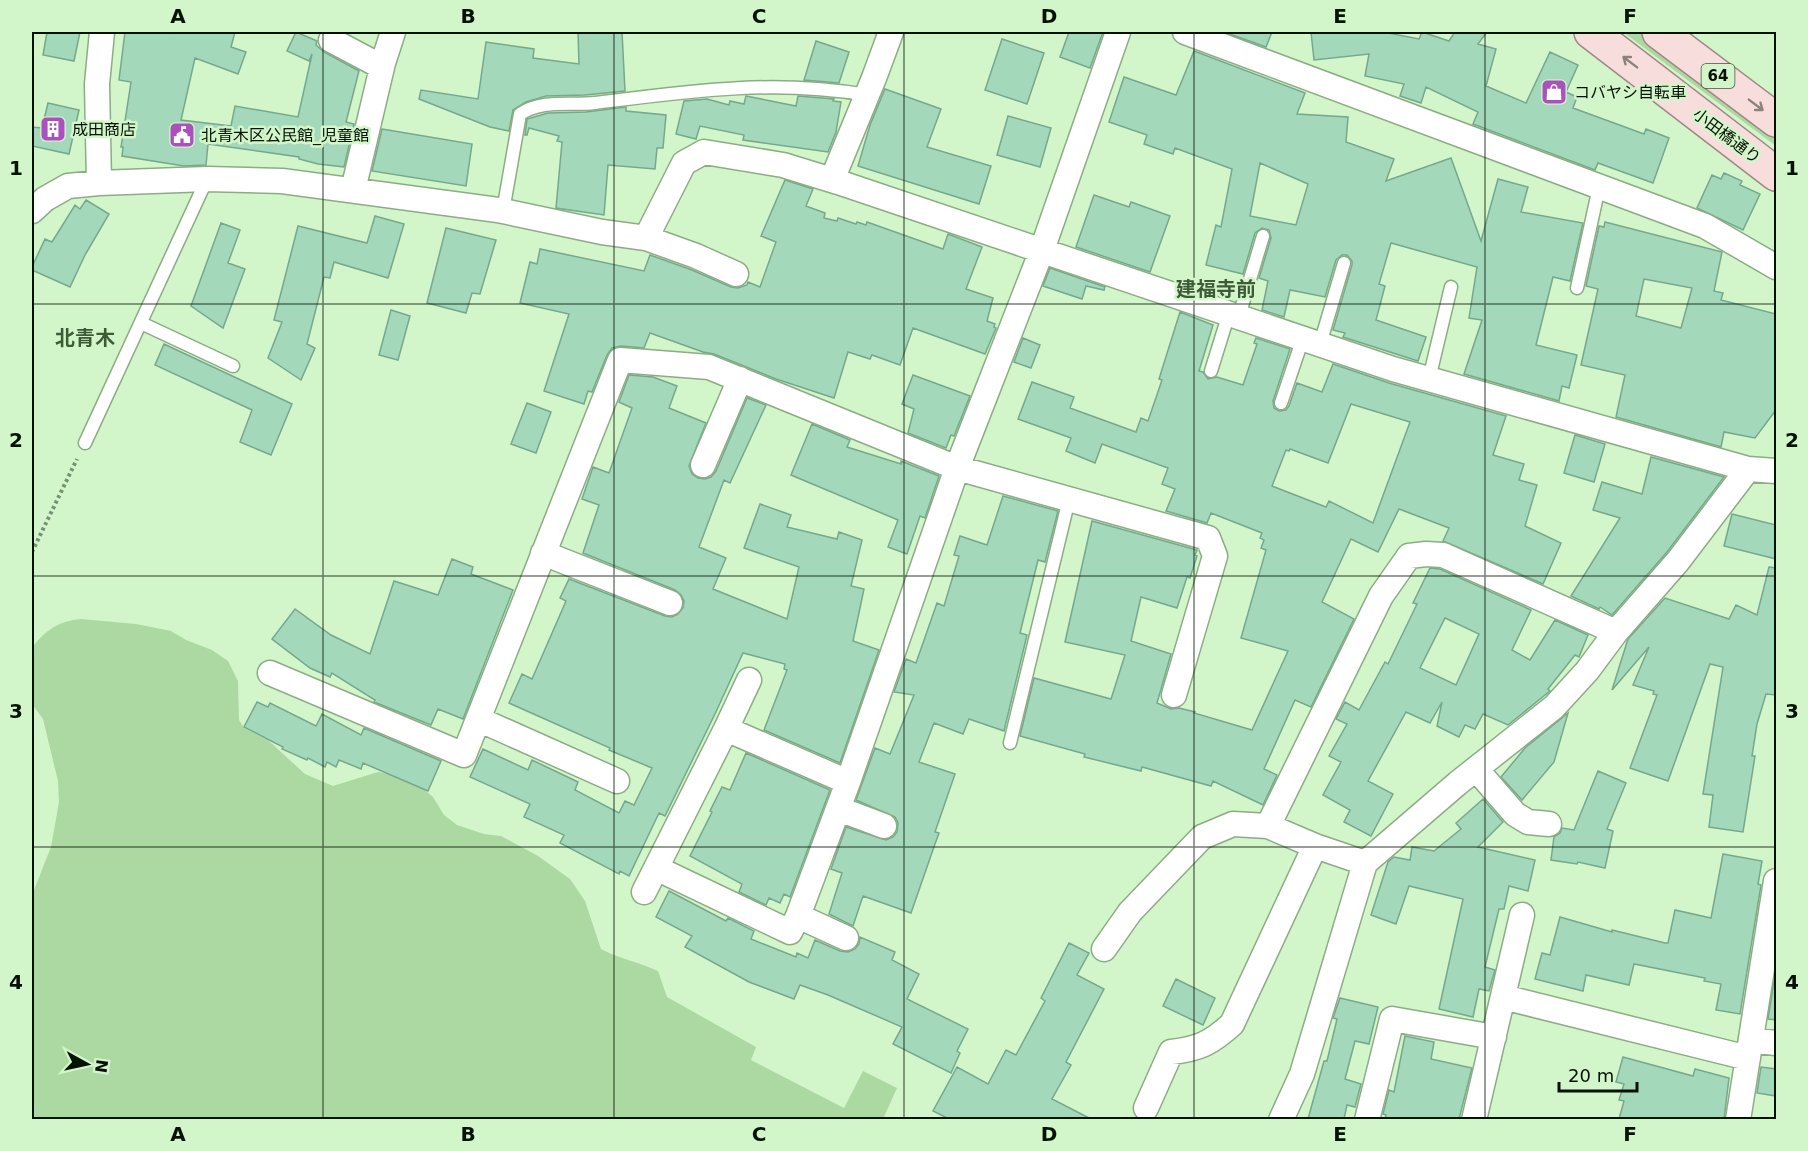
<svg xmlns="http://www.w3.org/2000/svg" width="1808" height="1151" font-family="'DejaVu Sans','Noto Sans JP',sans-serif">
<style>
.green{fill:#acd9a2}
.building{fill:#a4d8bb;stroke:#75a88c;stroke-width:1.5;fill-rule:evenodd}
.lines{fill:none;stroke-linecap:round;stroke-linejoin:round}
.service-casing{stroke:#8cad84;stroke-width:15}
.minor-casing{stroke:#8cad84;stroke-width:27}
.primary-casing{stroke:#9f8883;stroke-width:36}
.path{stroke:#789173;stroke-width:4;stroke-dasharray:3 3;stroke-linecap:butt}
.service{stroke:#fff;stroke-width:12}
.minor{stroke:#fff;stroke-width:24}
.primary{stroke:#f7dedd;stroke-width:33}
.oneway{stroke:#8b827b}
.grid{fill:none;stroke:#061204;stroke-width:1.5;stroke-opacity:0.55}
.labels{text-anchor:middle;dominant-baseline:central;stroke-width:5;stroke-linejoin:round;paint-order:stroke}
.shield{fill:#d2f5ca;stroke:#43563f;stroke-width:1.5}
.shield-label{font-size:15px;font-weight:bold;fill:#061204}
.poi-label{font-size:16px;fill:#061204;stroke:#d2f5ca;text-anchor:start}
.street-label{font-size:16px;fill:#061204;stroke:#d2f5ca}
.quarter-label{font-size:20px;font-weight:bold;fill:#3d5b36;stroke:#d2f5ca}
.neatline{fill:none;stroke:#061204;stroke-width:2}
.grid-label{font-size:20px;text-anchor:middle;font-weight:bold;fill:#061204}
</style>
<rect width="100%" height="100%" fill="#d2f5ca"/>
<path class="green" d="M1623,32H1642L1776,135V146Z
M81,619L136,624L171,631L186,640L212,650L228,661L238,681L239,720L244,728L269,741L305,774L333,786L378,772L400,776L419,785L433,797L444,815L457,825L484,834L501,836L538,856L570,879L585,901L601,949C620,959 639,962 658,971L667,997L756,1047L751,1060L844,1108L863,1071L897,1088L883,1119H32V895L51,847L59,802L58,781L43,719L32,704V648C45,630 59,621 81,619Z"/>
<path class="building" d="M47,32H80L74,61L43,55Z
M125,32H235L231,47L246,52L238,74L195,58L181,120L231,126L235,106L298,117L312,54L309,61L287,51L296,32L317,41L316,45L324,52L359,71L346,122L354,124L344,167L318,164L299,159V157L208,144L206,165L184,166L122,156L123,147H121L131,82L119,80Z
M578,32H622L625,91L585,95L546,96L526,102L513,110L509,131L490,127L419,99L421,90L478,99L486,42L534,49L533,58L579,64Z
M1069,32H1103L1090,68L1060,57Z
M1224,32H1272L1266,47Z
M1311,32H1383L1419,39L1422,32L1449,41L1455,32H1487L1478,44L1496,49L1486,86L1526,103L1550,52L1578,65L1566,92L1577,97L1573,108L1644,134L1646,129L1669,138L1653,183L1598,163L1595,170L1473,124L1478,112L1426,87L1421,103L1400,96L1404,84L1365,76L1369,54L1314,60Z
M1002,39L1044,53L1027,104L985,90Z
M816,41L849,52L839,83L804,80Z
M1194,51L1305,93L1297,114L1348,117L1346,142L1394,159L1386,181L1451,158L1481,241L1498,179L1528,187L1521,212L1583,223L1570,281L1553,277L1536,345L1577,355L1569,388L1562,386L1559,401L1464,374L1482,320L1469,318L1477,267L1391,243L1379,284L1385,286L1376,320L1426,337L1418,361L1343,337L1345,333L1333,330L1352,265V261L1347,255H1342L1336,260L1325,297L1290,290L1284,317L1262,310L1268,281L1259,278L1271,238L1269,230L1262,228L1255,233L1243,274L1206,265L1216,225L1221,227L1232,169L1175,148L1173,154L1144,144L1147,135L1109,122L1124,77L1176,95ZM1260,163L1308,184L1296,225L1250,216Z
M885,89L941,109L927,147L991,166L979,204L858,166L870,125Z
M746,96L796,106L798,96L834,99L833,101L841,102L836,132L828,152L743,140L744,135L700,126L696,139L676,134L684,101L707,99L729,105L730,101L744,104Z
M48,103L79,110L69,154L32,146V127L42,128Z
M626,107V111L666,115L663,148H657L655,169L608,165L604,215L556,208L562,142L557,141L559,136L529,128L527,135H525L527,119L548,113L586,112Z
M1008,116L1051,128L1040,167L997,155Z
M382,129L472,144L466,186L372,171Z
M1724,173L1742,181L1740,185L1760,194L1743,230L1697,208L1712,175L1721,179Z
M785,180L813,189L806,206L825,213L824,218L837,221L838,218L856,224L857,222L866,225L867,222L943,249L948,234L982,247L966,289L993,298L987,321L995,324L994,327L996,328L985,354L913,328L900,365L872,355L870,359L848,352L834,398L776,379L714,354L703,352L650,333L644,348L621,346L612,348L607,355L592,392L588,391L584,404L544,391L569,314L520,303L530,262L537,264L540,249L644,271L650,255L692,270L731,287L738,288L747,285L748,282L760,287L776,242L761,236Z
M1094,195L1129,207L1131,202L1170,216L1150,272L1076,247Z
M86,200L109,214L85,255L70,287L32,270V267L45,239L52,242L75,205L80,209Z
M375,216L404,224L388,278L334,262L330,278L324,277L307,344L315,348L301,380L268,358L282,322L274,320L298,226L367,243Z
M1605,222L1722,252L1714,291L1723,293L1721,300L1776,314V410L1755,438L1724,432L1721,447L1616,417L1625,375L1581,365L1598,289L1586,286L1599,226L1604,227ZM1644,279L1692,288L1681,328L1636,316Z
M221,223L240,230L228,263L245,269L223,328L191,306Z
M446,228L496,240L480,294L472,293L466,313L427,303Z
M1050,268L1105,287L1104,290L1086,286L1082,299L1043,286Z
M391,310L410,316L398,360L379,355Z
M1180,312L1213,325L1199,371L1203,372L1208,379L1217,377L1243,385L1257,344L1254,343L1256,338L1290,349L1273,401L1274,408L1279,411L1286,410L1289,406L1297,383L1322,392L1333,364L1389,383L1506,416L1493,455L1524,464L1519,480L1537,485L1525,526L1561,543L1543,584L1443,541L1449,528L1399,509L1378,552L1351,539L1322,602L1354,619L1311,707L1295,700L1264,769L1277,775L1263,805L1213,781L1211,786L1142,767L1141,771L1084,757L1085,754L1020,736L1034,678L1111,699L1125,655L1065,642L1092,521L1197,550L1195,555L1197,556L1190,578L1187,577L1177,608L1141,597L1131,641L1171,654L1157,703L1171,709L1179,708L1195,712L1194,713L1252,730L1288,651L1241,638L1266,550L1261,548L1264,540L1260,538L1262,533L1211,513L1207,523L1166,511L1175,489L1162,484L1168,468L1102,444L1095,463L1066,451L1071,438L1018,419L1032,382L1074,397L1070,408L1136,432L1141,418L1148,421L1162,380L1159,379ZM1351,404L1410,422L1373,523L1329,501L1326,507L1272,486L1286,450L1289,451L1290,449L1328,463Z
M1023,338L1040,345L1031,368L1014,362Z
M164,344L292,404L271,455L240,442L252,410L155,365Z
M629,375L653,377L677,386L669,408L706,423L689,466L692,474L698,478L705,479L711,477L716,471L747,398L766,405L730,483L724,480L699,547L726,558L713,589L787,619L799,567L744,548L760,504L791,515L787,527L837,539L839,532L862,540L851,586L864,589L853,641L879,650L840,763L764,730L787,670L784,669L785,664L743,653L715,714L665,816L659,813L629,876L620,871L619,874L560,843L564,835L524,817L530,804L470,777L483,749L528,770L532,760L578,782L575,790L619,813L625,801L634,805L652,768L609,750L610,748L509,703L522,674L532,679L566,601L560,598L569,579L665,616L672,617L678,614L683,608L684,601L681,595L675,590L583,553L599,505L582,499L593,467L609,473L632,408L619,402Z
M913,375L970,396L954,436L951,435L946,448L908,433L914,409L902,404Z
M527,403L551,412L536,453L511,444Z
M812,424L850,440L847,447L901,464V461L939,476L925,518L920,516L907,554L888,547L898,520L791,475Z
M1575,435L1605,444L1594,482L1564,473Z
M1651,457L1724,477L1667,552L1612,615L1600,607L1599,609L1571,596L1620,518L1593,510L1602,482L1642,494Z
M1003,496L1058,511L1045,562L1038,560L1020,633L1027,635L1004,731L969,719L963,734L934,723L919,762L955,774L935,832L939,833L935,844L911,913L863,896L853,926L829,914L842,873L831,869L846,827L886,840L893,837L897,832L898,823L895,817L856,800L875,748L890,754L914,695L894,692L906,659L916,663L937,603L944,606L959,556L954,555L960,536L987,545Z
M1732,514L1776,525V559L1724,546Z
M452,559L473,567L471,574L513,590L463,719L438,709L431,725L374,702L375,700L332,673L330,677L310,668L272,639L295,609L331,635L370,654L394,581L438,595Z
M1769,567L1776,568V695L1766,694L1757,724L1752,756H1755L1743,832L1709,827L1713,795L1703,794L1723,667L1710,664L1668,781L1630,768L1657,695L1653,694L1654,691L1633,685L1649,647L1612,690L1628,639L1665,598L1729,619L1736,605L1757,615Z
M1430,568L1440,569L1531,610L1512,650L1530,660L1555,620L1588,635L1579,657L1575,655L1548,689L1550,691L1508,725L1483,714L1475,729L1465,725L1459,737L1437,726L1442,702L1430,723L1406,712L1368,781L1393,794L1371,836L1344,822L1350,810L1323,795L1341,762L1329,756L1347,724L1336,719L1345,702L1359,710L1385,662L1388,664L1417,604L1413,603ZM1445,618L1479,634L1456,685L1420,668Z
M257,702L268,707L270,703L316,726L322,714L361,735L364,728L441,761L428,791L363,763L361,769L339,760L336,767L327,762L325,767L308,758L307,760L282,749L283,747L244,727Z
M1568,713L1554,762L1522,800L1501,777L1525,748Z
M746,753L830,790L790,897L784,894L780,903L769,898L766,905L739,892L742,884L690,856L712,812L710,811L722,787L730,790Z
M1598,771L1626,783L1607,829L1613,831L1605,868L1578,862L1577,864L1551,860L1554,837L1560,833L1562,828L1574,830Z
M1483,799L1503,822L1478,847L1535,860L1528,891L1509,886L1504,909H1499L1485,967L1495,970L1489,991L1479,989L1473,1017L1439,1009L1463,899L1409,886L1396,924L1371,915L1388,862L1394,857L1410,860L1412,847L1434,851L1461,829L1456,823Z
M1723,854L1762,861L1758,884L1761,885L1740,1014L1716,1010L1721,984L1704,981L1705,978L1634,964L1629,985L1586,975L1583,991L1535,979L1542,953L1550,955L1560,917L1612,932V930L1665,943H1668L1675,910L1711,918Z
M669,891L726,921L728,918L754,931L751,939L796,957L797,953L808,958L815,940L840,951L848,952L855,949L859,944L860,937L895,952L892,960L919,974L907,999L968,1029L957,1051L960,1053L951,1073L893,1044L902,1027L828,995L800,985L794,999L749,982L685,947L692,936L656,917Z
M1069,943L1089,953L1077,975L1104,989L1066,1062L1071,1065L1052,1099L1091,1119H949L933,1111L957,1067L988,1084L1006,1050L1016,1055L1045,1001L1041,998Z
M1776,969V1020L1768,1019Z
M1176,979L1215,998L1203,1025L1163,1006Z
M1340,998L1378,1007L1369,1044L1355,1041L1345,1079L1361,1084L1355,1107L1347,1105L1344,1119H1308L1324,1061H1327L1337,1019L1333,1018Z
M1405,1036L1434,1042L1431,1059L1472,1068L1459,1119H1385L1386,1115L1383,1114L1389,1090L1394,1092Z
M1623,1057L1693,1076L1695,1069L1729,1078L1724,1119H1619L1624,1101L1619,1100L1624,1084L1616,1082Z
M1761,1067L1776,1069V1096L1757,1093Z"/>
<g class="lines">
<g class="service-casing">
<path id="service" d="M503,211L520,114C543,99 569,106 595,103C690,91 772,79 867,95
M1577,288L1599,187
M1239,316L1263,236
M141,323L233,366
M1320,344L1344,263
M1211,371L1229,313
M1429,379L1451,287
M1281,403L1303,338
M85,443L207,179
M1010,743L1069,499"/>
</g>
<g class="minor-casing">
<path id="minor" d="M1185,32L1705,226L1776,267
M331,40L382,67
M832,180L874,78L891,32
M99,183L97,84L102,32
M353,190L383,63L393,32
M32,211L45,199L68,186L99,183L207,179L282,181L498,210L602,232L646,238L684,163L704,152L783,165L838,182L1393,369L1748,469
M646,238L696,256L736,274
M703,465L740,379
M543,553L670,603
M270,673L464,755L620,360L709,367L957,468L1208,538L1215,556L1174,695
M478,719L617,781
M726,729L848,782
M1476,769L1515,814L1528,822L1549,824
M839,809L884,826
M1268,826L1381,596L1409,556L1426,554L1443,555L1616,632
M656,868L790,932L798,916L848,782L957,468L1042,250L1118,32
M644,892L726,729L749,680
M798,916L846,938
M1104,949L1130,912L1202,837L1233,824L1268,826L1315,846L1365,863L1458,783L1554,707L1587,671L1616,632L1678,561L1748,469L1776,471
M1503,997L1748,1058
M1751,1040L1776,1043
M1146,1108L1171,1052C1199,1049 1211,1043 1232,1024L1315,846
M1281,1120L1302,1074L1365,863
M1367,1120L1392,1019L1494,1037
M1474,1120L1522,915
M1738,1120L1776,881"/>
</g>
<g class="primary-casing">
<path id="primary" d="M1591,32L1776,174
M1659,32L1776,120"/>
</g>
<path class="path" d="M32,552L77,459"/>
<use href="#service" class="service"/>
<use href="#minor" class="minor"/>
<use href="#primary" class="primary"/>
</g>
<defs><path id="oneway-shaft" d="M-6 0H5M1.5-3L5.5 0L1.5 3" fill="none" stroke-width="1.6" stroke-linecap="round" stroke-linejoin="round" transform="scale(1.5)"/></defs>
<g class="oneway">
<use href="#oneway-shaft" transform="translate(1630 62) rotate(-143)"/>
<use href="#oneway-shaft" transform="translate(1756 105) rotate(37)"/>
</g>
<path class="grid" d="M323,32V1120M614,32V1120M904,32V1120M1194,32V1120M1485,32V1120M32,304H1776M32,576H1776M32,847H1776"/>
<defs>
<g id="shop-square" transform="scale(1.35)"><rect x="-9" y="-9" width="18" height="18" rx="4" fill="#aa51be" stroke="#d2f5ca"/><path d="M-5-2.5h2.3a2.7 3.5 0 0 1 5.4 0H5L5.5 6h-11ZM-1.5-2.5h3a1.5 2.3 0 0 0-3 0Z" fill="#fff"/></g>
<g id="building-square" transform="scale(1.35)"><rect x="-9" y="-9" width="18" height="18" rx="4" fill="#aa51be" stroke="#d2f5ca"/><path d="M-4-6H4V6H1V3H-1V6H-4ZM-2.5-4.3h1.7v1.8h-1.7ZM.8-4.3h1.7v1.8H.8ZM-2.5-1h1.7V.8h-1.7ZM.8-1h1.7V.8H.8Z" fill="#fff"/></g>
<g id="civic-square" transform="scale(1.35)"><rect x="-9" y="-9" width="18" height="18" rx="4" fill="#aa51be" stroke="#d2f5ca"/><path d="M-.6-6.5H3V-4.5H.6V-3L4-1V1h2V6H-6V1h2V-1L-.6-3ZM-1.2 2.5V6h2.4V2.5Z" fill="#fff"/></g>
</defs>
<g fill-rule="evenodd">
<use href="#shop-square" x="1554" y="92"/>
<use href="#building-square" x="53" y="129"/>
<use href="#civic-square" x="182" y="135"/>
</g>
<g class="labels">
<rect class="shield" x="1701.5" y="64" width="33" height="24" rx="4.5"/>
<g class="shield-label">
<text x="1718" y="76">64</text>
</g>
<g class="poi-label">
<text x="1574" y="92">コバヤシ自転車</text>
<text x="72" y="129">成田商店</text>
<text x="201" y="135">北青木区公民館_児童館</text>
</g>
<g class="street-label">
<text transform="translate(1727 136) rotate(37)">小田橋通り</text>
</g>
<g class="quarter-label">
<text x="1216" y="289">建福寺前</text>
<text x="85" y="338">北青木</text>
</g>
</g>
<rect width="1808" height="1151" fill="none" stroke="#d2f5ca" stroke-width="66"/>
<g transform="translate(87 1064) rotate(98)" stroke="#d2f5ca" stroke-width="4.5" paint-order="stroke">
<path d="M0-4.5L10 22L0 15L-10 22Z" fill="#061204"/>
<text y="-9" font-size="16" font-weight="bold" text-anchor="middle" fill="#061204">N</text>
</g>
<path d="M1559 1082v9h78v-9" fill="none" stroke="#061204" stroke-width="3"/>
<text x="1568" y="1082" font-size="18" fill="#061204" stroke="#d2f5ca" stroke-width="4.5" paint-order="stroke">20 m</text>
<rect x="33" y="33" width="1742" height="1085" class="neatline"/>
<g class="grid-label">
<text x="178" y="23">A</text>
<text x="468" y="23">B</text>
<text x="759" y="23">C</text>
<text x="1049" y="23">D</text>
<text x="1340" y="23">E</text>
<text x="1630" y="23">F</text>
<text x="16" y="175">1</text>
<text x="1792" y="175">1</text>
<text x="16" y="447">2</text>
<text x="1792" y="447">2</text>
<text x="16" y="718">3</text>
<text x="1792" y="718">3</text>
<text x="16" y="989">4</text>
<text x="1792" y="989">4</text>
<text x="178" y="1141">A</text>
<text x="468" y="1141">B</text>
<text x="759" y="1141">C</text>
<text x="1049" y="1141">D</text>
<text x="1340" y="1141">E</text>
<text x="1630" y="1141">F</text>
</g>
</svg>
